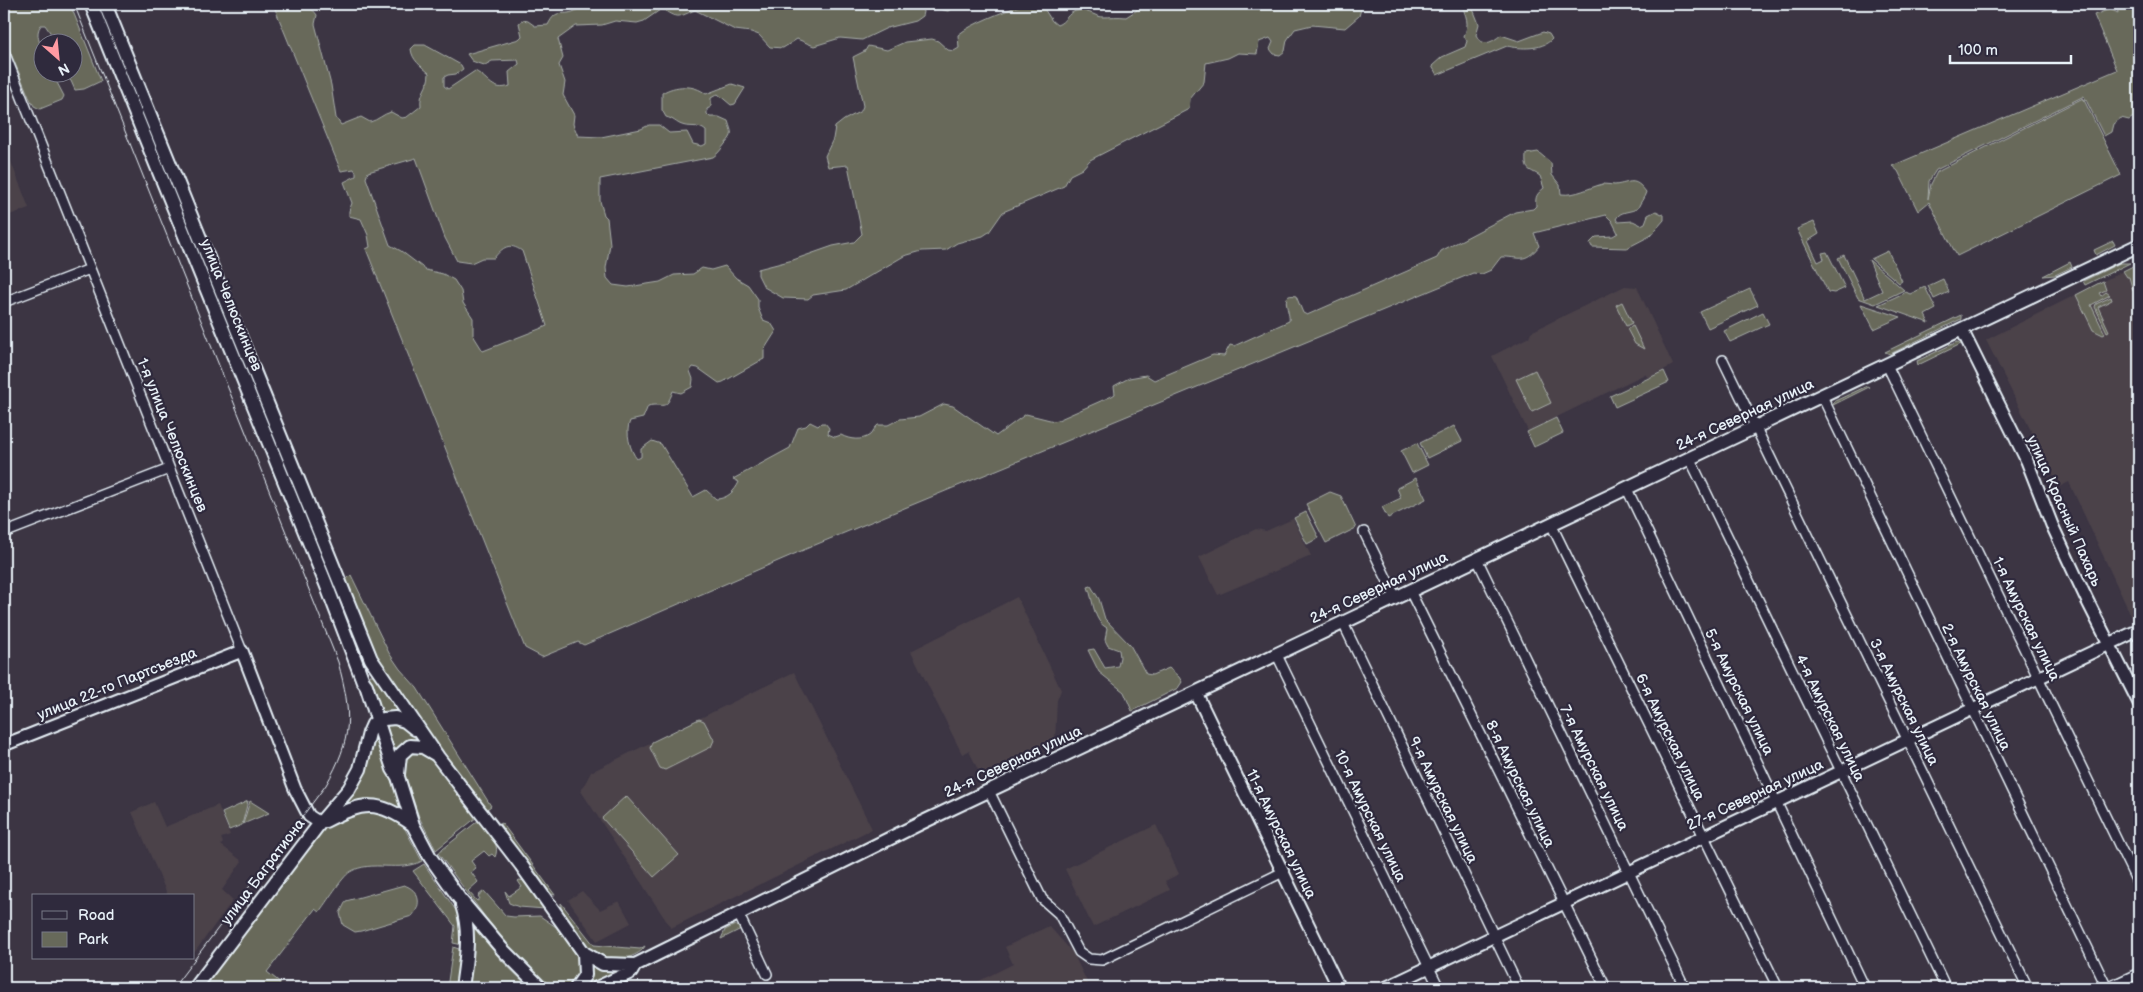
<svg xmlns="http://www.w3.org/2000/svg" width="2143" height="992" font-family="'Balsamiq Sans',sans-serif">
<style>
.built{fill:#4b424a}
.green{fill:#67695a;stroke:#a8ada9;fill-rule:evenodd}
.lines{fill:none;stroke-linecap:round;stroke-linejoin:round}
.minor-casing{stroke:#e8f1f8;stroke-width:12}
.tertiary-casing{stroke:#e8f1f8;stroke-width:15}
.secondary-casing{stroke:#e8f1f8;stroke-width:16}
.minor{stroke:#2f2a3d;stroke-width:9}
.tertiary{stroke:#2f2a3d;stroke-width:11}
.secondary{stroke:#2f2a3d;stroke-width:12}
.tram{stroke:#e8f1f8;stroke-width:1}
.labels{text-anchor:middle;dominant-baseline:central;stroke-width:4.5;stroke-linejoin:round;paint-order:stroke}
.street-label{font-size:15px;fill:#e8f1f8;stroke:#2f2a3d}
</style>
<rect width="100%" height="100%" fill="#3c3543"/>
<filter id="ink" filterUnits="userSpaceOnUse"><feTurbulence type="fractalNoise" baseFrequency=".02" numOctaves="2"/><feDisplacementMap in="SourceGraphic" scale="10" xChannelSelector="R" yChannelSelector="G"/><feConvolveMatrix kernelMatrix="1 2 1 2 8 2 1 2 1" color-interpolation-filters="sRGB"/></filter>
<g filter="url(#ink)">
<path class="built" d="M4,144L29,208L4,217Z
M2139,263V620L2134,622L2069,482L2059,487L1986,340Z
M1625,286L1637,287L1673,365L1648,378L1645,374L1528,431L1492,356L1529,337L1531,332Z
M1293,519L1311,556L1218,595L1199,557L1256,529L1266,531Z
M1017,597L1061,690L1057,700L1055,741L981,776L969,751L962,754L911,651Z
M794,672L872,829L671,928L581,791L591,772Z
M154,802L165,827L218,805L230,835L221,838L223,843L221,845L242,861L222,890L233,900L194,953V896H168L132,812Z
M1156,825L1179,874L1165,881L1170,890L1093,927L1065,869Z
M582,891L600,910L619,901L631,923L597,941L568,900Z
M1049,926L1073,953L1090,988H965L1013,964L1005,947Z"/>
<path class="green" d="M4,4H70L101,81L84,89L75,90L71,81L62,73L72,72V42H53L52,35L45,25H41C34,35 41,42 42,52C43,59 42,66 42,72L52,73L64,96L62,100L40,109L34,106L29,97L4,37Z
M273,4C290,4 307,0 317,15L315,24L331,85L336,118L341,125L361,117L370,122C378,120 383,114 391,112L402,118L407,117L421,106C419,92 429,88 429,73C421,66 412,60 411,49L415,45H425L461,65L463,69L456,74L448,75L444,77V86L448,89L475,71C490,79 492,92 510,86L509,72L519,64L518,60L492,61L485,65L480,64L472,61L467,54L519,39L522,36L519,23L523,20L528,21L535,26L548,25C557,7 561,17 575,11C579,9 583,6 585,4H921L923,12L922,16L915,21L887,28L862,40L840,38L814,46L797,39L783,48L770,47L759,35L751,32L735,30L695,10C680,16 678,20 664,10H660L644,21L637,23L615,21L602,25L576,26L558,39L563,58L559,65L565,82L563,95L574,115L573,124L578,136L601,137L641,129L649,125H659L669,133L687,132L693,144L702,146L706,144V131C698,124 690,128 682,125C676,123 674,119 666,117L662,110V93C675,85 694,84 706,94L732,84L745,88L735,104L731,105L718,94L711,98V107L707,109V114L710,117H719L728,121C732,134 734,134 725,144C721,149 719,153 713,157L600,179V201L604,215L607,218L610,244L606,268L607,278L613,285L628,287L660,282L674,275L693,274L702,268L711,270L725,266L736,278L748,285L758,299V308L763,320L771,323L776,331L764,350V359L760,361L723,382L719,383L698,368L693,367L690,371L693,379L692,387L681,393L673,391C665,413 663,402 648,406L643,418L630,421C625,431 630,451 637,459L641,457V449L652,441L661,444L693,497L706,490L716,499C727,499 735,491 739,482L733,479L790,448L798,428L806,426L810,422L818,426L821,423H825L829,428L828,434L835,437L841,435C850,440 862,441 870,435C874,431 874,428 878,425H888L900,419L919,417L944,404L953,406L996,436L1026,414L1054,421L1058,420L1112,396L1115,394L1114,386L1129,378L1146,375L1154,380L1213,355L1224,356L1230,345L1234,346L1289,321C1291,313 1278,292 1296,296L1303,313L1307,315L1437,258L1441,251L1515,212L1533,209L1536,206C1535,196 1537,194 1544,188L1540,176C1528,168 1525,172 1526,154L1538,152L1551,163L1552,175L1560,185L1561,194C1576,196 1590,187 1603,184C1607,184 1611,185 1615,185C1631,183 1634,176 1646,192C1644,199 1640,202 1638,208C1631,213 1620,210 1616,219L1618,222L1633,221L1641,225L1645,223L1648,215L1656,211L1664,215V220L1650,236L1627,248L1592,247L1590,243L1596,237L1613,236L1618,233L1612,221L1606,215L1534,233L1539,246C1524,265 1519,256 1501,257L1491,270L1482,274L1473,273L815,545L584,645L578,642L542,657L525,648L366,249L370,247L368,235L361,219L349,216V211L352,203L344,182L356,176V172L354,169L341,171ZM416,158L445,238L457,261L471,263L482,258H494C503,247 509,242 522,251L547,326L483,351L473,335V318L463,303L461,291L454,280L443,274L426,270L401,251L390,245L366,178L368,172Z
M928,4H959L948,11L931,7Z
M1023,4H1041L1052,21L1057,25C1066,22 1067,13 1076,11C1085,8 1094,16 1102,17C1111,17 1118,16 1126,17L1137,10L1138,4H1366L1361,9L1359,16L1345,28L1312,25L1295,29L1287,40L1285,51L1280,55L1274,54L1270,49L1273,42L1270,38L1259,42L1257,54L1238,53L1228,58L1206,63L1204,82L1190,99L1189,109L1090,160L1082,169L1070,175L1064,186L1003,212L989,232L983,236L957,243L946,250L922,251L904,256L846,290L813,295L808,299L783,298L764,287L758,275V269L793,260L833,246L854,242L862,234L848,165L828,167L825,156L833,139L835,127L844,120L861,111L863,106L853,57L865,51L868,46L887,50L905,42L932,39L938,41L948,50L954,51L959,48L958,35C972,23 1004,12 1023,4Z
M1461,4H1471L1479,24L1476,35C1483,48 1492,42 1501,35L1519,41L1543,32L1549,34L1552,39C1542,50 1521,49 1507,46L1437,75L1432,66L1442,57L1465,47L1467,41L1464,36C1470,24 1466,15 1461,4Z
M2117,4H2139V113L2129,120L2121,118L2113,124L2111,132L2104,136L2084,96L1936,170L1929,181L1928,199L1931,184L1937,172L2083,98L2121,175L1957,256L1929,202L1918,211L1898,171L1892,166L2117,70L2094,15L2110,9L2118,13Z
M1814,222L1819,234L1808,241L1818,262L1824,259L1822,253L1827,252L1845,288L1834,293L1828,292L1826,288L1797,229Z
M2113,241L2115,245L2096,255L2094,250Z
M1888,251L1902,281L1899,283L1871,259Z
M1844,255L1865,299L1882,291L1869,260L1904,290L1875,304L1858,298L1838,258Z
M2070,262L2072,267L2055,275L2043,276Z
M2120,263H2130L2085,285L2083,281Z
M2139,263V288L2133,291L2129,277H2127L2123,271Z
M1943,279L1949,292L1934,299L1928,286Z
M2103,281L2106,290L2099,293L2101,296L2106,292L2110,295L2091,305L2105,334L2103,335L2093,330L2076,295Z
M1925,287L1936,309L1925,315L1929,323L1878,305L1906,292L1910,294Z
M1750,289L1758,305L1708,328L1700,312Z
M2111,297L2112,300L2098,307L2109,331L2107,332L2095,307L2096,304Z
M1622,302L1632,323L1626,326L1616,305Z
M1861,304L1901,317L1874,329Z
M1763,312L1769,324L1730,342L1724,331Z
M1961,315V319L1890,354L1885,352Z
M1633,326L1644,349L1635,344L1627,329Z
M1957,342L1963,343L1918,365L1917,361Z
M1535,370L1551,403L1532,412L1516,379Z
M1664,371L1669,382L1615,407L1610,396Z
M1867,386L1869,387L1833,405L1835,401Z
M1556,418L1563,433L1534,447L1527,432Z
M1454,426L1462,441L1427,458L1420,443Z
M1417,443L1428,465L1412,473L1401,451Z
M1416,478L1426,499L1388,518L1382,507L1401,498L1397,488Z
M1330,492L1341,496L1356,528L1326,543L1306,504Z
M1306,512L1319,538L1307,544L1294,518Z
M351,575L389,653L400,669L417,688L491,806L487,809L418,720L378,662L344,582Z
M1091,586L1099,599L1105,619L1130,645L1146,674L1152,675L1169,668L1179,677L1182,682L1178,688L1132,711L1124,692L1099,672L1088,650L1094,649L1105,668L1118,666L1120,657L1119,650L1108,646L1105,640L1107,628C1093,621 1094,602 1088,587Z
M370,675H374L404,717L380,716L369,679Z
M699,719L704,721L714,740L711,747L665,770L660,768L650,748L652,742Z
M389,721L406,727L418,742L396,758L382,723Z
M374,727L402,813C381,794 360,807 335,813C352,788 378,759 374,727Z
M408,750L427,754L477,817L436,850L419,817L403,770Z
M626,796L679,855L654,877L602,818Z
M248,801L242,825L229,830L222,813Z
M250,801L269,813L243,824Z
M368,809L396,819L405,829L422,861C401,873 371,859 350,872C342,877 326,903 319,912L315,909L267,972L281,983L276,988H203L319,834L328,826Z
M479,820C488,832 501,843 495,857L492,854L489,856L484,851L471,861L476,868L471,872L478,882L468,891L477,901L480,899L478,896L484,891L506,916L514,917L540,916L559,929L580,959L581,970L571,987L551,988L540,981L505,944L438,853Z
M502,823L555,895L551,894L502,828L500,824Z
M424,864L457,912L461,919L463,945L453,943L455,926L413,871Z
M519,880L525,881L545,909L519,907L509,903L505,891L509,896L522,887L518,881Z
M404,885C419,890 423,904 412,916L361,931L355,932L343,925L340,913L346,901Z
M561,903L594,945L640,949L645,946C642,952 636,954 630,957C596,972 577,932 561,910Z
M473,925L501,960L530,988H467Z
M735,925L741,929L721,939L725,930Z
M453,947L459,949L462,952L456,988H447Z
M590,962L628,968L590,987L582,988Z"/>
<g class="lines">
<g class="minor-casing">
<path id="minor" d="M4,52L242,651
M4,302L90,269
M1723,360L2028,988
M1887,365L2139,886
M1822,396L2107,988
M1690,459L1946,988
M1627,489L1865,988
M1551,524L1778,988
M1364,532L1396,598
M4,533L169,469
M1477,559L1685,988
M1410,591L1606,988
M1343,623L1519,988
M1277,655L1439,988
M989,791L1042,899L1059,914L1079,952L1089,959L1102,960L1283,872
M738,913L767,974
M2107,988L2139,973"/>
</g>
<g class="tertiary-casing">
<path id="tertiary" d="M1962,330L2027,461L2052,525L2087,600L2139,703
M1196,693L1339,988
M4,745L242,651L295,789L309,816L320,823
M1385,988L2139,630"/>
</g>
<g class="secondary-casing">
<path id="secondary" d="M91,4L326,584L363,681L366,685L393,769L398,777L413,825L430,857L459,898L502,949L541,988
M105,4L371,659L438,757L521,865L584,953L585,975L576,988
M398,774L400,755L410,746L423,747L435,754
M325,821C364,802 377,799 413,825
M462,905C471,934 466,959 462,988
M584,953L603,964L635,965
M195,988L320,823L349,789L360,769L369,733L373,724L384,719L395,718L405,721L415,729
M597,988L631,972L635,965L921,823L2139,245"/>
</g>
<use href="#minor" class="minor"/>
<use href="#tertiary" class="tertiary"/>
<use href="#secondary" class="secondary"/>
<path class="tram" d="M74,4L338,662C352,714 353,738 326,785L173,988"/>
</g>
</g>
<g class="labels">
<g class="street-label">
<text transform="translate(231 305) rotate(68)">улица Челюскинцев</text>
<text transform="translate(1745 415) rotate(-25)">24-я Северная улица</text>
<text transform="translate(172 435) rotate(68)">1-я улица Челюскинцев</text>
<text transform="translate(2064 511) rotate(66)">улица Красный Пахарь</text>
<text transform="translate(1379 588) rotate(-25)">24-я Северная улица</text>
<text transform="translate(2026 619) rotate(64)">1-я Амурская улица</text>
<text transform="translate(117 684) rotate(-22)">улица 22-го Партсъезда</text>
<text transform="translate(1976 687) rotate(64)">2-я Амурская улица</text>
<text transform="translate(1739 692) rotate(64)">5-я Амурская улица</text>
<text transform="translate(1904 702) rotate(64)">3-я Амурская улица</text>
<text transform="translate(1830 718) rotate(64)">4-я Амурская улица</text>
<text transform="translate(1670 737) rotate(64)">6-я Амурская улица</text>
<text transform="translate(1013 762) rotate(-25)">24-я Северная улица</text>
<text transform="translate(1594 768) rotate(64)">7-я Амурская улица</text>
<text transform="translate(1520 784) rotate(64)">8-я Амурская улица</text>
<text transform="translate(1755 795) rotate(-25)">27-я Северная улица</text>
<text transform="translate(1443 800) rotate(64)">9-я Амурская улица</text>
<text transform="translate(1370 816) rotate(64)">10-я Амурская улица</text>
<text transform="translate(1281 834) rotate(64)">11-я Амурская улица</text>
<text transform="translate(263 872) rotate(-53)">улица Багратиона</text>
</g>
</g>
<rect width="2143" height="992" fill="none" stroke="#2f2a3d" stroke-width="20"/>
<rect x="10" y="10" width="2123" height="972" fill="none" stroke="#e8f1f8" stroke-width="2" filter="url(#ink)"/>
<rect x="32" y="894" width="162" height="65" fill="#2f2a3d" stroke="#797a88"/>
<rect x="42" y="911" width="25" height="8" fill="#2f2a3d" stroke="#797a88"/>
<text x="78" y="920" font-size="15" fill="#e8f1f8">Road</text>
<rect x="42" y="932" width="25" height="15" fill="#67695a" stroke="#797a88"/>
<text x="78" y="944" font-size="15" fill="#e8f1f8">Park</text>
<g transform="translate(58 58) rotate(153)"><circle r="24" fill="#2f2a3d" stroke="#797a88"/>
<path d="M0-4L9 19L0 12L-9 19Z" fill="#ff9aa2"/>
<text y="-8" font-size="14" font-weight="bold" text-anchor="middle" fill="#e8f1f8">N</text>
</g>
<path d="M1950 55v8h121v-8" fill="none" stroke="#e8f1f8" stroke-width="2.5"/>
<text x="1958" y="55" font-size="15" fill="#e8f1f8" stroke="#2f2a3d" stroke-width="4" paint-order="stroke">100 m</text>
</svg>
